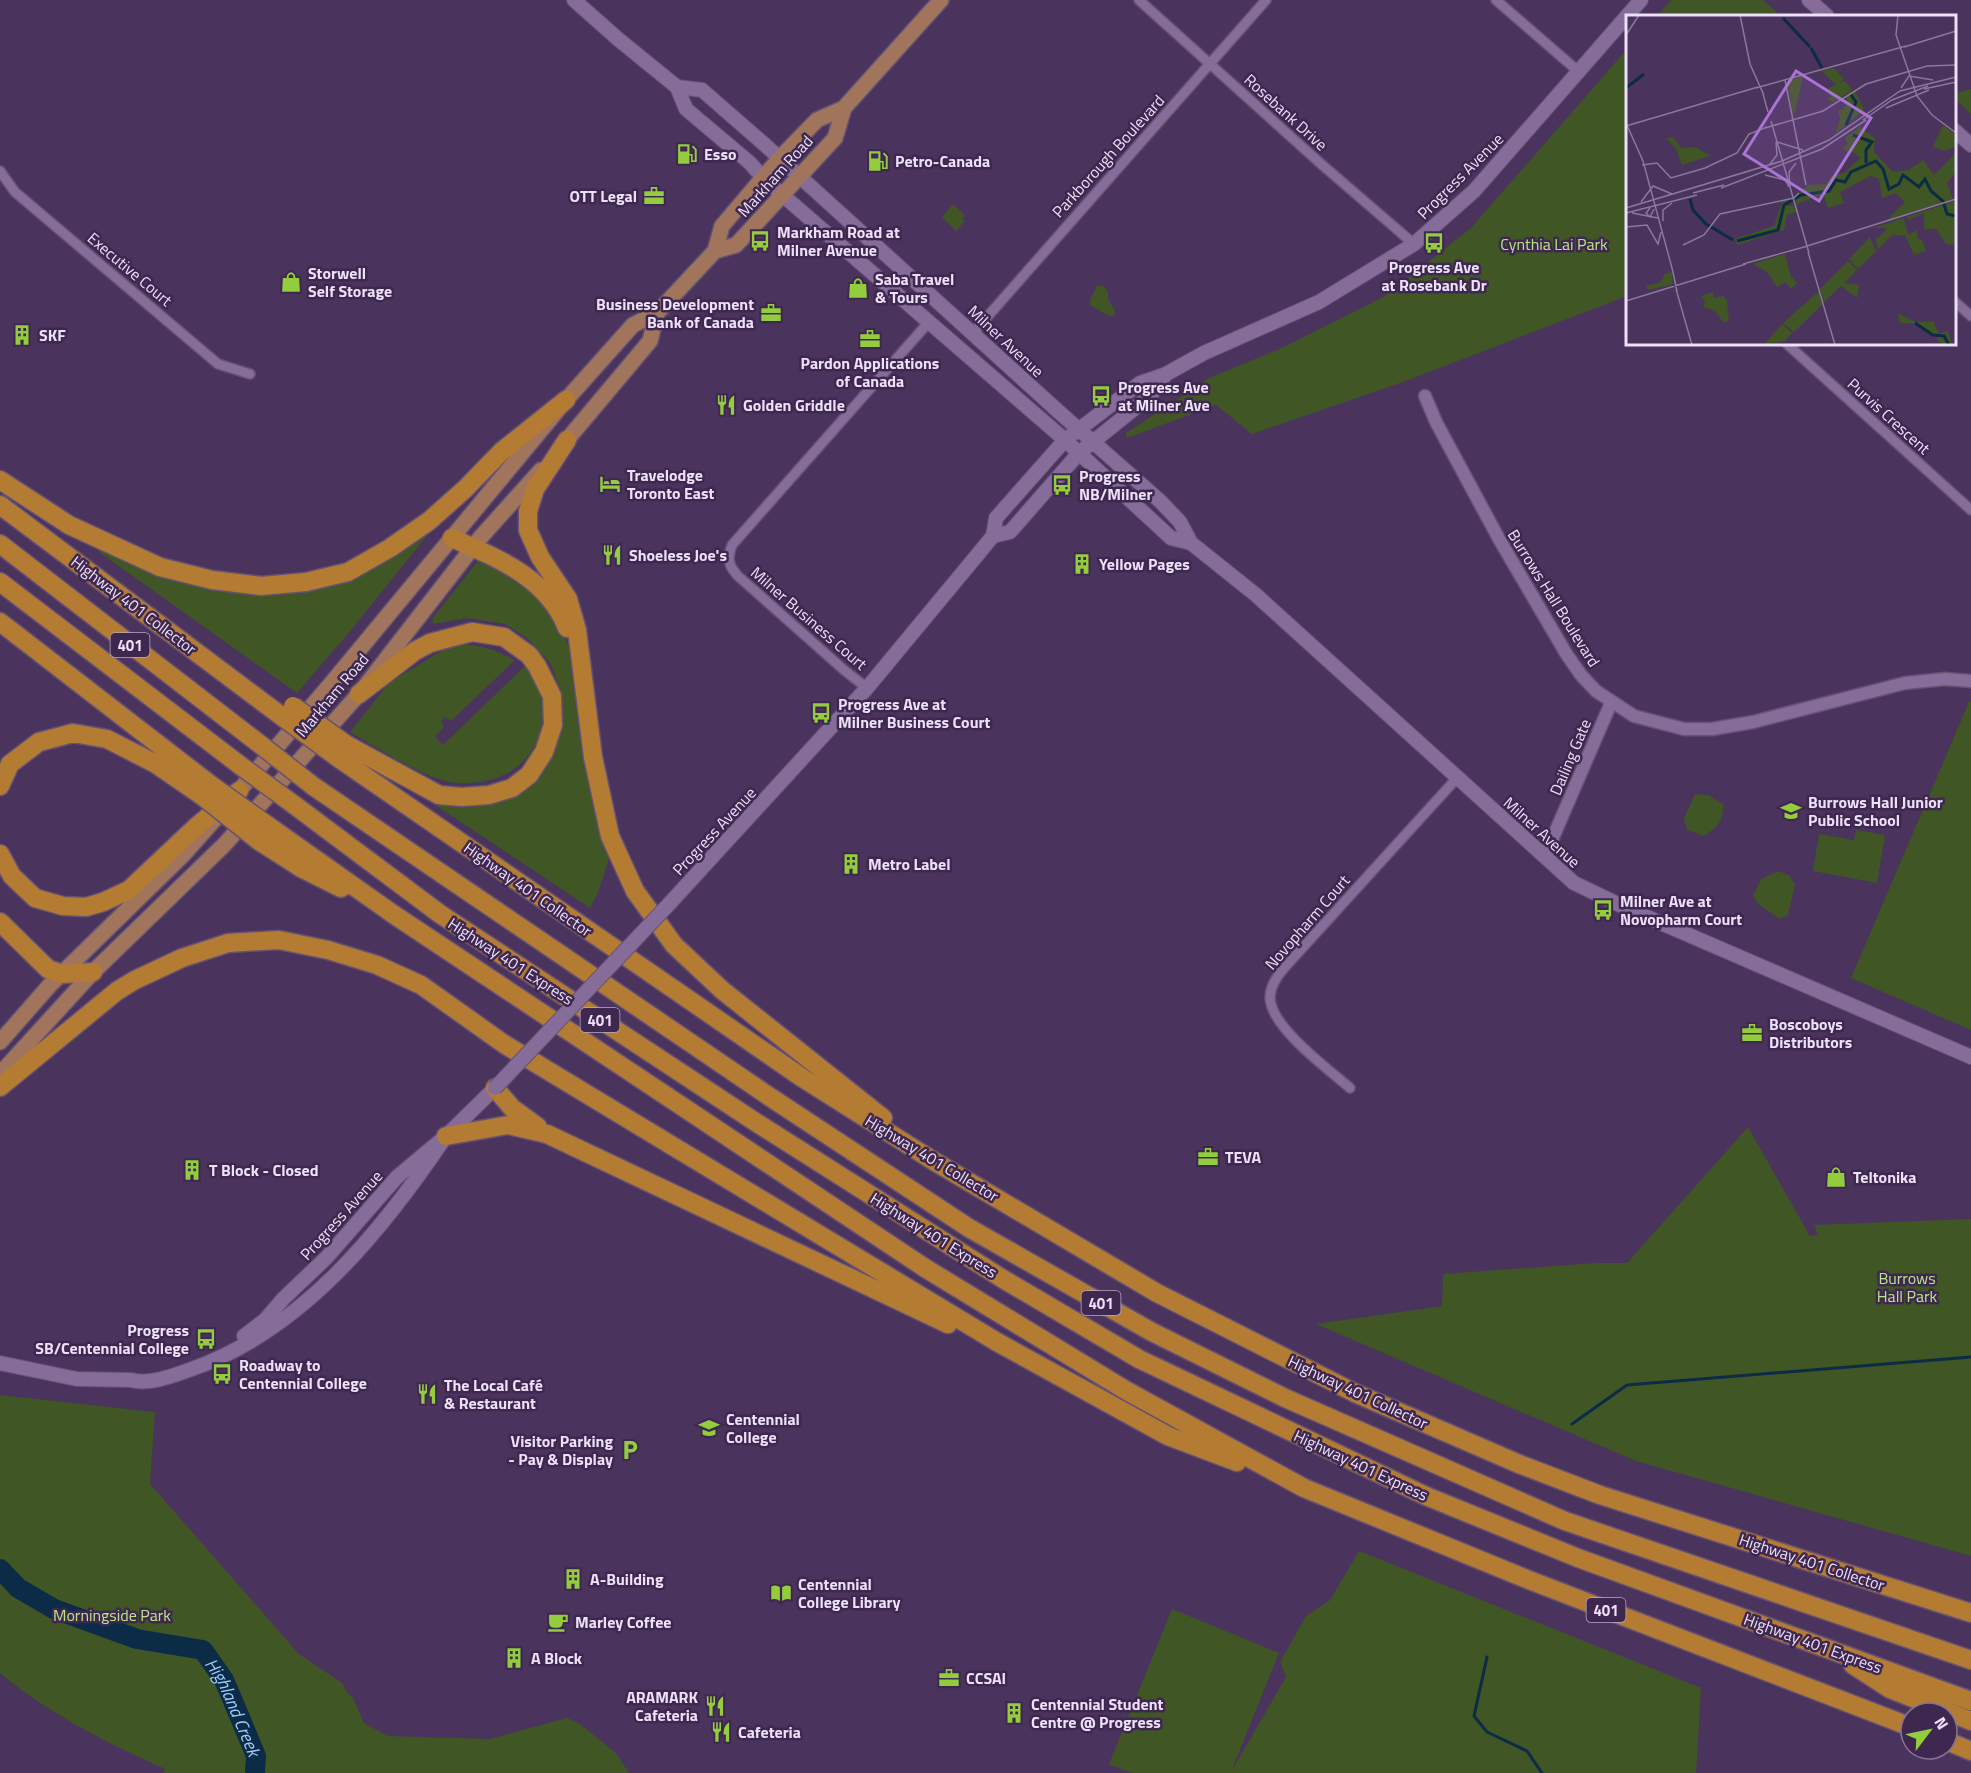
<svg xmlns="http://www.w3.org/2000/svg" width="1971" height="1773" font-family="'Titillium Web',sans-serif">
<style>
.green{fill:#405624}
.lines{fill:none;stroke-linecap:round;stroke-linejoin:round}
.stream{stroke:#0c2b47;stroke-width:3}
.river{stroke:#0c2b47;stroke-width:20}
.minor-casing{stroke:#655174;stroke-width:12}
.tertiary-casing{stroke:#655174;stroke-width:15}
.secondary-casing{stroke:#655174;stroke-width:16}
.primary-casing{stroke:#655174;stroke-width:18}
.motorway-casing{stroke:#655174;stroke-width:21}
.minor{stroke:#856c99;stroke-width:9}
.tertiary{stroke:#856c99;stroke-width:12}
.secondary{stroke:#856c99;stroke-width:14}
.primary{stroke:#a1755c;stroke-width:15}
.motorway{stroke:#b47b33;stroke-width:18}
.secondary-bridge-casing{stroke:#655174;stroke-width:16;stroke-linecap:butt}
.motorway-bridge-casing{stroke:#655174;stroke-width:21;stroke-linecap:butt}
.secondary-bridge{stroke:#856c99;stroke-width:14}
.motorway-bridge{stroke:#b47b33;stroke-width:18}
.labels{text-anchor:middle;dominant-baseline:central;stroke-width:5;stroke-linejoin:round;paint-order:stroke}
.shield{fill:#3f2850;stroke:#b9a9c6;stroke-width:1.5}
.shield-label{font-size:15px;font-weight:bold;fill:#ede0f9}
.street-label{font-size:16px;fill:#ede0f9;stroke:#3f2850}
.poi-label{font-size:16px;font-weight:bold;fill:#ede0f9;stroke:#3f2850;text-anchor:start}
.park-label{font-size:16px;fill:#b9e684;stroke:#3f2850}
.water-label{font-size:18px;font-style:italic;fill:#a0cdfb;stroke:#3f2850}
.inset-river{fill:none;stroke:#0c2b47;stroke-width:3}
.inset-road{fill:none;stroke:#8b789b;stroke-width:1.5}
.view{fill:#a974d6;fill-opacity:0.15;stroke:#a974d6;stroke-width:3}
.inset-edge{fill:none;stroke:#ede0f9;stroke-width:3}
</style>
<rect width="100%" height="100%" fill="#4a335c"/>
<path class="green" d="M1671,0H1763L1781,16H1657Z
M1627,49V296L1403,382L1252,434L1216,405L1127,438L1126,433L1209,378L1284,347L1385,296L1471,228Z
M1971,89V114L1955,99L1954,94Z
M953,204L965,215L962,218L965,221L956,231L942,217Z
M1097,286H1104L1108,292V299L1115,311L1114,316H1109L1090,305L1091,298Z
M434,527L347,635L297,693L99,552L97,547L175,578L305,589Z
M481,557L532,594L559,618L573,660L594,800L609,858L599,890L590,908L423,797L427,792L506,795L561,726V691L550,663L527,638L505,624L468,618L433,624L432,619Z
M457,644C480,644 495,650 515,660L451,721L445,717L441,722L444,727L435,737L443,745L529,662C534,674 542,688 545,700C547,707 544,716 542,723C536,765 498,786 457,783C429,782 376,747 350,732L389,683L441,651Z
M1969,702H1971V1030L1851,978Z
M1695,794L1708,795L1723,804C1724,821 1717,828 1704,836L1687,830L1684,818Z
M1856,830L1885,835L1877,883L1813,871L1819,834L1854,840Z
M1778,871L1789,875L1795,884L1788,915L1780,919L1758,904L1753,896L1761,879Z
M1748,1127L1810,1236L1818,1235L1814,1225L1971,1219V1556L1636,1461L1316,1324L1442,1306L1443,1274L1595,1263H1627Z
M0,1395L155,1412L150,1484L299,1654L342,1683L348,1694L352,1696L364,1723L388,1736L490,1739L567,1718L580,1724L616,1753L629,1773H164L165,1769C109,1744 47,1713 0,1673Z
M1359,1551L1701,1688L1696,1773H1132L1109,1764L1172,1609L1279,1653L1231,1772L1286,1677L1280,1662L1306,1616L1330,1600Z"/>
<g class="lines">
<path class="stream" d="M1572,1424L1627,1385L1971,1357
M1487,1657L1474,1716L1487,1732L1527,1751L1542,1773"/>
<path class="river" id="s1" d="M0,1569L18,1588L54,1609L137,1639L203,1650L224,1680L233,1701L256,1756L255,1773"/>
<g class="minor-casing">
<path id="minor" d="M1139,0L1320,163L1414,244
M1496,0L1579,72
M0,171L15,192L218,364L250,374
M1954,301L1971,316
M973,333L1266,0
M1787,344L1971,510
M867,688L844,670L738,576C728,565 727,559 732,545L928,323
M1350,1088C1328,1069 1278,1032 1271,1004C1267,990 1276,977 1285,967L1457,778"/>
</g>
<g class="tertiary-casing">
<path id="tertiary" d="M1425,396L1436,422L1499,539L1567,655L1581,675L1596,691L1634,716L1684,729H1712L1753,722L1905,683L1945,679L1971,681
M1545,856L1611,703"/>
</g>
<g class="secondary-casing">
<path id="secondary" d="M574,0L618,39L677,87L686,109L750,163L764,179L1065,440L1171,538L1191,543
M1809,0L1827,16
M677,87L702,90L764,144L1059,412L1160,501L1180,522L1191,543L1256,595L1574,883L1624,907L1971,1057
M1954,130L1971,145
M993,536L1010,532L1079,453L1150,396L1166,374
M670,903L867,688L993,536L996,518L1065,440L1140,383L1166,374L1204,353L1319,302L1414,244L1474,191L1641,0
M244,1336L265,1320L283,1299L327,1257L397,1177L446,1136L495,1088
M0,1363L77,1379L131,1380C149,1385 172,1376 189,1370C301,1332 382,1231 446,1136"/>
</g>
<g class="primary-casing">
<path id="primary" d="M715,251L736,245L835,138L844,108
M561,447L650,341L657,313
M231,800L330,685L566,400L633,325L657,313L715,251L722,226L779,159L817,120L844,108L941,0
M0,1042L50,985L182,856L216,818
M0,1074L93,972L224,845L359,694L480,538L541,470"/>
</g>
<g class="motorway-casing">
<path id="motorway" d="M567,440L535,489L528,511V530L540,557L568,599L577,630L593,757L610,836L635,891L674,945L722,990L883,1118
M0,480L69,525L160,567L212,580L261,586L306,582L348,572L390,548L429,521L465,489L502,451L566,400
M0,505L284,718
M452,538C497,558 548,578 567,628
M0,544L261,745
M0,582L241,766
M0,622L211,785
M347,745L439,795L462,797L489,795L512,788L529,775L544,752L553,725L552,696L537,666L529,655L504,637L472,632L430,643L415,651L359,694
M337,757L804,1079L932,1160L1157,1293L1355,1393L1519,1464L1600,1495L1971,1613
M0,786L10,764L39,742L73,733L107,739L156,764L201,795
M313,786L770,1097L969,1228L1152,1332L1285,1398L1565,1521L1971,1660
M293,804L440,914L757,1123L1003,1279L1139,1359L1426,1496L1578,1558L1971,1701
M270,827L393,914L925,1268L1127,1391L1304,1488L1529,1580L1911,1727
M259,841L301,868L341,888
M0,854L12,876L35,898L63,906L86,907L103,902L129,890L197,826L239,791
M0,922L48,969L62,974L93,972
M0,1087L117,991L135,980L182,958L228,943L279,940L328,950L377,965L421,985L504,1044L997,1342L1168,1436L1237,1462
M495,1088L512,1108L538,1127
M446,1136L508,1125L547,1134L948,1324
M1853,1665L1890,1689L1971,1721
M1947,1741L1971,1751"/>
</g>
<use href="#minor" class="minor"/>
<use href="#tertiary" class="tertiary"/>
<use href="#secondary" class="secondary"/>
<use href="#primary" class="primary"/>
<use href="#motorway" class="motorway"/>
<g class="secondary-bridge-casing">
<path id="secondary-bridge" d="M495,1088L670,903"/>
</g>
<g class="motorway-bridge-casing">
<path id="motorway-bridge" d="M293,706L347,745
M284,718L337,757
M261,745L313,786
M241,766L293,804
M211,785L270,827
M201,795L259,841"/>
</g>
<use href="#secondary-bridge" class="secondary-bridge"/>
<use href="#motorway-bridge" class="motorway-bridge"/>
</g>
<defs>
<g id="fuel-bare" transform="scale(1.62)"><path d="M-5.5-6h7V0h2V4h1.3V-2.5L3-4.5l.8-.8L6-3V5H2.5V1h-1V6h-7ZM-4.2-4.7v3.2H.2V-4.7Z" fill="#93cd3e" stroke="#3f2850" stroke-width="2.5" paint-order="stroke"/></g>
<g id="office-bare" transform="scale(1.62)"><path d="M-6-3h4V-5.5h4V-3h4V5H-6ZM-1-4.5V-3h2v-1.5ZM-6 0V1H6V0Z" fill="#93cd3e" stroke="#3f2850" stroke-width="2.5" paint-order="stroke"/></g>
<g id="bus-bare" transform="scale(1.62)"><path d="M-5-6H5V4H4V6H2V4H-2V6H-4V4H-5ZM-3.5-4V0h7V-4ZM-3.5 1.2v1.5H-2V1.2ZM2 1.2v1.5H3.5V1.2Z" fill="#93cd3e" stroke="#3f2850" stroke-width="2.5" paint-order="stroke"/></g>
<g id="shop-bare" transform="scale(1.62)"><path d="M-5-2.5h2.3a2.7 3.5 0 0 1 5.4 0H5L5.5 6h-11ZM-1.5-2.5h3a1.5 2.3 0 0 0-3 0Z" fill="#93cd3e" stroke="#3f2850" stroke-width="2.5" paint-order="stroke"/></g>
<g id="building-bare" transform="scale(1.62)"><path d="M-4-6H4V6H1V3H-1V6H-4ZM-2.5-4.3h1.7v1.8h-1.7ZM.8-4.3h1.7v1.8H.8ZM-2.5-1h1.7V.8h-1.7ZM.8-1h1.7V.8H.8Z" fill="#93cd3e" stroke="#3f2850" stroke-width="2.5" paint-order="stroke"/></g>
<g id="restaurant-bare" transform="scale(1.62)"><path d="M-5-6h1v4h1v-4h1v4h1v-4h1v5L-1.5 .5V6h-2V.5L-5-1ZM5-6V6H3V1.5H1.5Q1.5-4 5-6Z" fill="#93cd3e" stroke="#3f2850" stroke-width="2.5" paint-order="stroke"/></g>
<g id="hotel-bare" transform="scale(1.62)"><path d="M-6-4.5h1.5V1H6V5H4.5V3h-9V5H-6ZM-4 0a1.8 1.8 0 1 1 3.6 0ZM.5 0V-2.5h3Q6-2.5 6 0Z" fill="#93cd3e" stroke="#3f2850" stroke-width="2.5" paint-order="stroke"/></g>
<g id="school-bare" transform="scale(1.62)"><path d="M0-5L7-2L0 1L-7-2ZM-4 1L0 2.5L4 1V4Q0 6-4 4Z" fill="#93cd3e" stroke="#3f2850" stroke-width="2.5" paint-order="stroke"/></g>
<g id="university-bare" transform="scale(1.62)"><path d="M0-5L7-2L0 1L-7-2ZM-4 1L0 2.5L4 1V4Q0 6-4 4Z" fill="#93cd3e" stroke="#3f2850" stroke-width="2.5" paint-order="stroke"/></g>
<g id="parking-bare" transform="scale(1.62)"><path d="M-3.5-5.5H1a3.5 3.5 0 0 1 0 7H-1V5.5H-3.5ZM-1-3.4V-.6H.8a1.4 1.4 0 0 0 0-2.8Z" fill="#93cd3e" stroke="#3f2850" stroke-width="2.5" paint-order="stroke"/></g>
<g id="library-bare" transform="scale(1.62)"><path d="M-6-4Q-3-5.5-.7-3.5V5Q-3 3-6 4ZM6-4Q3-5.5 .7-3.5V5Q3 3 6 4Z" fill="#93cd3e" stroke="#3f2850" stroke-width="2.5" paint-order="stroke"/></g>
<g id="cafe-bare" transform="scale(1.62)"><path d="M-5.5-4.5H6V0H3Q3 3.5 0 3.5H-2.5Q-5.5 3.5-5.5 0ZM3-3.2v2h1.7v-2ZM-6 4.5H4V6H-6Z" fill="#93cd3e" stroke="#3f2850" stroke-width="2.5" paint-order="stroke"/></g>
</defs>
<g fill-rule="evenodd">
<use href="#fuel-bare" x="687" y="154"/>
<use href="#fuel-bare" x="878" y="161"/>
<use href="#office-bare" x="654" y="196"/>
<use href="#bus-bare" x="760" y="241"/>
<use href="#bus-bare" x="1434" y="243"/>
<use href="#shop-bare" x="291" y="282"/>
<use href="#shop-bare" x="858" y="288"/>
<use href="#office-bare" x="771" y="313"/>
<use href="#building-bare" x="22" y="335"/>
<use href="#office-bare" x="870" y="339"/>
<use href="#bus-bare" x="1101" y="396"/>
<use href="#restaurant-bare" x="726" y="405"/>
<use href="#hotel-bare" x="610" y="484"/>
<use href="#bus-bare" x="1062" y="485"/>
<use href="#restaurant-bare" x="612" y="555"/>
<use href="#building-bare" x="1082" y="564"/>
<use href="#bus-bare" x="821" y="713"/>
<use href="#school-bare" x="1791" y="811"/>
<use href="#building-bare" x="851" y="864"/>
<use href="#bus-bare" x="1603" y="910"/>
<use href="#office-bare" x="1752" y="1033"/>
<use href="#office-bare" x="1208" y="1157"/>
<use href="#building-bare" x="192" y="1170"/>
<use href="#shop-bare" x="1836" y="1177"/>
<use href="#bus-bare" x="206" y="1339"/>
<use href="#bus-bare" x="222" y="1374"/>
<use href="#restaurant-bare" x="427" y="1394"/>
<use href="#university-bare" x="709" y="1428"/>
<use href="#parking-bare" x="630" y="1450"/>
<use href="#building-bare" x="573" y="1579"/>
<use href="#library-bare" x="781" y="1593"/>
<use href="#cafe-bare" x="558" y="1622"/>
<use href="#building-bare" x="514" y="1658"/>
<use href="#office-bare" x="949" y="1678"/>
<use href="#restaurant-bare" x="715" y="1706"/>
<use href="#building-bare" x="1014" y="1713"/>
<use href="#restaurant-bare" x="721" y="1732"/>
</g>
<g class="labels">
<g class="shield">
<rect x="110.5" y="633" width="39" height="24" rx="4.5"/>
<rect x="580.5" y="1008" width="39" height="24" rx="4.5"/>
<rect x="1081.5" y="1291" width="39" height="24" rx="4.5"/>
<rect x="1586.5" y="1598" width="39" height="24" rx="4.5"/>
</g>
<g class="shield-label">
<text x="130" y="645">401</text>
<text x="600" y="1020">401</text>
<text x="1101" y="1303">401</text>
<text x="1606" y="1610">401</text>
</g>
<g class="street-label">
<text transform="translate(1286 112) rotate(42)">Rosebank Drive</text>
<text transform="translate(1108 156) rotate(-48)">Parkborough Boulevard</text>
<text transform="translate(775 176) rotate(-48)">Markham Road</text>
<text transform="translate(1460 176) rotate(-45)">Progress Avenue</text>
<text transform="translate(130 269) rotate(40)">Executive Court</text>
<text transform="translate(1006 341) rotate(43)">Milner Avenue</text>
<text transform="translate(1889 416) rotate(42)">Purvis Crescent</text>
<text transform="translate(1554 598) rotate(58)">Burrows Hall Boulevard</text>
<text transform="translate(134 605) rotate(37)">Highway 401 Collector</text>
<text transform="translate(809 618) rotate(41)">Milner Business Court</text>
<text transform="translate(332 695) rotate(-50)">Markham Road</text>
<text transform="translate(1570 757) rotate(-67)">Dailing Gate</text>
<text transform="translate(714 831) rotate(-47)">Progress Avenue</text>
<text transform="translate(1542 832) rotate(42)">Milner Avenue</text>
<text transform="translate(528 889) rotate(35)">Highway 401 Collector</text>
<text transform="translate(1307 922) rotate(-49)">Novopharm Court</text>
<text transform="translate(511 961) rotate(33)">Highway 401 Express</text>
<text transform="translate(932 1158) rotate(31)">Highway 401 Collector</text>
<text transform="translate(341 1215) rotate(-48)">Progress Avenue</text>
<text transform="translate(934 1235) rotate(32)">Highway 401 Express</text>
<text transform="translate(1358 1392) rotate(25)">Highway 401 Collector</text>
<text transform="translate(1361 1465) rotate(25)">Highway 401 Express</text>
<text transform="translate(1812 1562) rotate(18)">Highway 401 Collector</text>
<text transform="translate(1813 1643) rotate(20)">Highway 401 Express</text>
</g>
<g class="poi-label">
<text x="704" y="154">Esso</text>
<text x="895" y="161">Petro-Canada</text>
<text x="637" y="196" text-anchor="end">OTT Legal</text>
<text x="777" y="232">Markham Road at<tspan x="777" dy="18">Milner Avenue</tspan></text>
<text x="1434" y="267" text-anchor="middle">Progress Ave<tspan x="1434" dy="18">at Rosebank Dr</tspan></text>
<text x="308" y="273">Storwell<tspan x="308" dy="18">Self Storage</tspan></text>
<text x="875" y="279">Saba Travel<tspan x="875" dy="18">&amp; Tours</tspan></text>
<text x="754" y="304" text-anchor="end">Business Development<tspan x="754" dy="18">Bank of Canada</tspan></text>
<text x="39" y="335">SKF</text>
<text x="870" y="363" text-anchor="middle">Pardon Applications<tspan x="870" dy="18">of Canada</tspan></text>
<text x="1118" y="387">Progress Ave<tspan x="1118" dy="18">at Milner Ave</tspan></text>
<text x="743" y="405">Golden Griddle</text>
<text x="627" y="475">Travelodge<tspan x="627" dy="18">Toronto East</tspan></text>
<text x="1079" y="476">Progress<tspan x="1079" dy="18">NB/Milner</tspan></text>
<text x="629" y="555">Shoeless Joe's</text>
<text x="1099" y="564">Yellow Pages</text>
<text x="838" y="704">Progress Ave at<tspan x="838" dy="18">Milner Business Court</tspan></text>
<text x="1808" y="802">Burrows Hall Junior<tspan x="1808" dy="18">Public School</tspan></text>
<text x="868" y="864">Metro Label</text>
<text x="1620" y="901">Milner Ave at<tspan x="1620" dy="18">Novopharm Court</tspan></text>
<text x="1769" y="1024">Boscoboys<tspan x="1769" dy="18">Distributors</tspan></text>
<text x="1225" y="1157">TEVA</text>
<text x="209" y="1170">T Block - Closed</text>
<text x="1853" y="1177">Teltonika</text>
<text x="189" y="1330" text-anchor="end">Progress<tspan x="189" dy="18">SB/Centennial College</tspan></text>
<text x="239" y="1365">Roadway to<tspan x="239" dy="18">Centennial College</tspan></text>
<text x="444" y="1385">The Local Café<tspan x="444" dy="18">&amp; Restaurant</tspan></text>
<text x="726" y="1419">Centennial<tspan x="726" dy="18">College</tspan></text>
<text x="613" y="1441" text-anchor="end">Visitor Parking<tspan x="613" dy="18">- Pay &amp; Display</tspan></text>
<text x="590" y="1579">A-Building</text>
<text x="798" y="1584">Centennial<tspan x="798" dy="18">College Library</tspan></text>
<text x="575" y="1622">Marley Coffee</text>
<text x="531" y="1658">A Block</text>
<text x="966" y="1678">CCSAI</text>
<text x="698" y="1697" text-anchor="end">ARAMARK<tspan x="698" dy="18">Cafeteria</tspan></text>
<text x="1031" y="1704">Centennial Student<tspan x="1031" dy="18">Centre @ Progress</tspan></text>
<text x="738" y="1732">Cafeteria</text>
</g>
<g class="park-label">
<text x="1554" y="244">Cynthia Lai Park</text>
<text x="1907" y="1278">Burrows<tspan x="1907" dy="18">Hall Park</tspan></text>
<text x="112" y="1615">Morningside Park</text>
</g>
<g class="water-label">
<text stroke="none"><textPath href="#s1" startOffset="288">Highland Creek</textPath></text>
</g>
</g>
<g transform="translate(1626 15)">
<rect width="330" height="330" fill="#4a335c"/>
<path d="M208,53L218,64L213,67L219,66L226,75L208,87L201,84L205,82L200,75L210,69L195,56ZM177,61L169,98L167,99L161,66ZM229,75L238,95L209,119L214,104L212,95H217L222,86L219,82ZM317,110L330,120L329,132L319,136L307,132ZM234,112L249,123L248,137L267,157L283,155L297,145L308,160L330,138V157L321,168L327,184L261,205L279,187L270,178L256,183L253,164L245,161L214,177L218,188L202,193L197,179L171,189L169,183L182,170L200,169L205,161L218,158L234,143L226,136L222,139L217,132L222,129L219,123ZM47,122L55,133L70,132L84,141L56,150L50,134L40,123ZM165,184L167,187L159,191H168L170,197L161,200L158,215L111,230L109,224L148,211L156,187ZM330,186L328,230L320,229L310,214H298V198L282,205L280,202ZM278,203L282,220L291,215V223L296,225L300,236L288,240L279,220H266L252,234L249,221L252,223L261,213H247ZM242,218L250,236L232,254L223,244L244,222ZM159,239L165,261L171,268L165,274L159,267L151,272L141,257L127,249ZM222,246L231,255L218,268L233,270L231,283L215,271L198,287L194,274ZM46,257L47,269L22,275L20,271L35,267L39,258ZM193,276L196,290L168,317L157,308ZM87,277L88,283L97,281L101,285L103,307H97L89,296L77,292L79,287L75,281ZM271,298L290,307L307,306L313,319L322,316L326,330L314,329L310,321L291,309L274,308ZM156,309L166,318L159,326L138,330Z" fill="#405624"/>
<path class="inset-river" d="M157,3L184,32M185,33L196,53M0,73L18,59M220,110L230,87L225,80M227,120L246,127L240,135V148M64,184L67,195L80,209L107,225M111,226L152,215L158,190L175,180L203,176L210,165L219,167L225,157L250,146L257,154L263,174L273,169L277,160L293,172L299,164L305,176L317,186L321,199L330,201M289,308L307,320L318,321L323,330"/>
<path class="inset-road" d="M114,0L124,49L136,76M272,0L270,20L291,81L306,100L330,118M0,20L13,0M278,32L330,16M159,65L180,170M130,73L280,31M275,73L283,61L307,65M298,74L330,67M136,75L142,97M260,93L303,75M237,105L266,85L302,71M145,106L183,238M0,108L17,146L46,253M0,111L132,72M139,113L197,96L240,69L301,51L330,50M151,127L177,135M144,149L151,140L150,127M16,150L31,148L45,163L79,153L111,138L123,119L141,112M139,160L159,165L163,172M164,172L163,157L170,148M95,173L196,134L240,105M67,178L98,170M15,187L27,171L46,179M0,193L156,146L203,125L274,76L330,62M24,193L20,198L24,202L28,194M0,198L71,180M6,198L32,203M37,206V195L46,188M0,212L21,210L32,229L35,217M57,230L78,220L94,199L168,183L173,178M178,232L330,184M182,237L209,330M117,249L178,232M46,253L51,276M50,274L66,330M0,286L120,249"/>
<path class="view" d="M170,56L245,103L193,186L118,139Z"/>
<rect width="330" height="330" class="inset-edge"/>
</g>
<g transform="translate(1929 1731) rotate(58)"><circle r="28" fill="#3f2850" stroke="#857294" stroke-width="1.5"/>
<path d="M0-4.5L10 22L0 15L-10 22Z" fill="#93cd3e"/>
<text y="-9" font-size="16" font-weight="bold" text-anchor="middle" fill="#ede0f9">N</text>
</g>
</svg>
